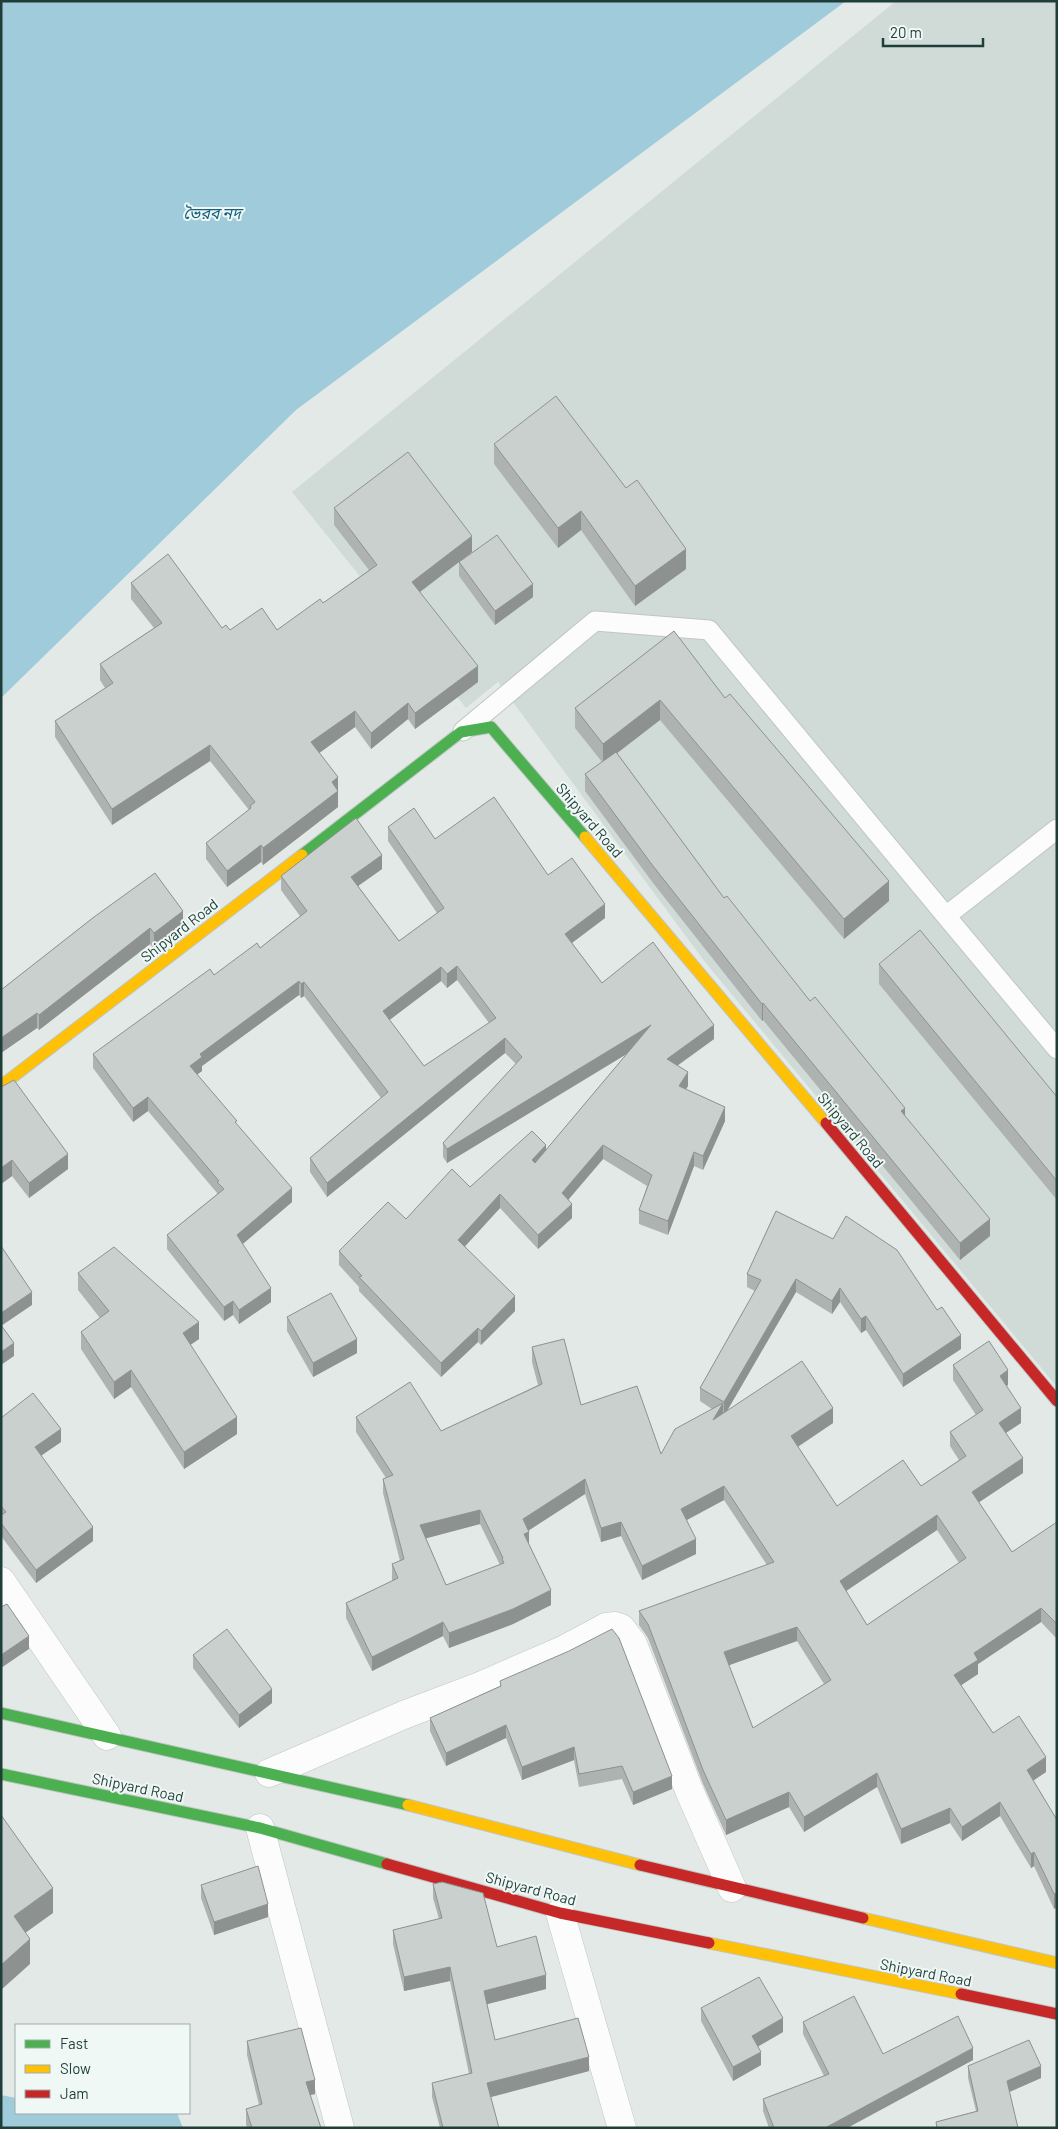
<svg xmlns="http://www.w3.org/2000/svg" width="1058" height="2129" font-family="Barlow,'Noto Sans Bengali',sans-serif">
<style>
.built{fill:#d0dbd7}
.water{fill:#a0cbdb}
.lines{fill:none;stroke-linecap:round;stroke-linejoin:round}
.lane-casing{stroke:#c0c6c4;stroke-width:21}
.street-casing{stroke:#c0c6c4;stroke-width:29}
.fast-casing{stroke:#bec7c4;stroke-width:13}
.slow-casing{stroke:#bec7c4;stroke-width:13}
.jam-casing{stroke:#bec7c4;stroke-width:13}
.lane{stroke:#fbfcfb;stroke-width:19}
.street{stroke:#fbfcfb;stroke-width:28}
.fast{stroke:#4caf50;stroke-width:11}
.slow{stroke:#ffc107;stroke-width:11}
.jam{stroke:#c62828;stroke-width:11}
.wall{fill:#aeb3b1;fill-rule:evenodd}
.shaded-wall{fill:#8d9290}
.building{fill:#cad0ce;stroke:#8d9290;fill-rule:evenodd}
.labels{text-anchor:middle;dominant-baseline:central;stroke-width:4;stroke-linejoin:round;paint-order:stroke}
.street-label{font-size:15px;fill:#1f3d39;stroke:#f0f8f5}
.water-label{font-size:16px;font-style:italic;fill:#155f7e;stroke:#f0f8f5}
</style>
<rect width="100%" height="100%" fill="#e3e9e7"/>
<path class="built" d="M896,1H1057V1387L705,962L498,682L466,708L292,492Z"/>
<path class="water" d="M1,1H846L296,410L1,698Z
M1,2095L16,2098V2113H177L183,2128H1Z"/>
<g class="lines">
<g class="lane-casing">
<path id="lane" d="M463,731L595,621L709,630L946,916L1057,829
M946,916L1057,1049"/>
</g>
<g class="street-casing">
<path id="street" d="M1,1581L107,1736
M269,1773L406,1714L480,1686L563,1650L606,1627L615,1626L621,1628L633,1644L689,1790L732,1888
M260,1828L340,2128
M560,1913L622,2128"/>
</g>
<g class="fast-casing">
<path id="fast" d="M302,855L461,732L491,727L585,837
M1,1713L408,1805
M1,1774L260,1828L387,1864"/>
</g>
<g class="slow-casing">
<path id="slow" d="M585,837L826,1123
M1,1086L302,855
M408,1805L640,1865
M863,1918L1057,1963
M709,1943L961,1994"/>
</g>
<g class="jam-casing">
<path id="jam" d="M826,1123L1057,1401
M387,1864L560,1913L709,1943
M640,1865L863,1918
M961,1994L1057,2014"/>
</g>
<use href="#lane" class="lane"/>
<use href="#street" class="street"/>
<use href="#fast" class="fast"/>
<use href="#slow" class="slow"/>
<use href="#jam" class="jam"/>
</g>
<path class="wall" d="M494,444L626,488L686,569L635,606L581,530L558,548L494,464Z
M334,508L472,552L420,592L478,682L415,729L408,719L371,749L355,727L319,753L338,777V807L263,865L261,862L227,887L206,859V843L249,810L210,761L112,825L55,737V721L105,688L100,680V664L154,628L131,599V583L222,628L230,630H277L323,603L369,570L334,525Z
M459,562L533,597L495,625L459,576Z
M674,631L725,698L889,901L844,939L660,720L617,753L724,898L810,1001L905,1116L990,1236L960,1260L763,1020L762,1021L653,883L585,791V774L602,762L575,728V708Z
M388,827L435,839L548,875L605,918L572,943L602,983L714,1039L677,1066L688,1086L686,1089L725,1121L703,1170L694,1166L668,1235L639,1224V1210L647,1186L603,1159L568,1200L572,1218L538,1249L500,1208L465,1246L515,1311L481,1345L478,1342L441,1377L359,1291V1287L339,1265V1251L546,1150L627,1054L447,1163L443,1157V1143L516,1064L505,1053L327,1197L310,1172V1158L381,1098L304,996L301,998L299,995L202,1066V1071L197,1074L237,1125L292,1202L242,1244L271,1302L239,1324L233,1315L224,1321L167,1249V1235L217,1194V1193L148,1111L133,1122L93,1068V1054L214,975L260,948L300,916L281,890V876L382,869L358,886L399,941L437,913L388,841ZM457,980L489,1023L424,1066L389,1020L441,981L447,988Z
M94,917L183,926L154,949L150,944L39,1030L37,1028L1,1053V990Z
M879,964L1057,1097V1200L879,984Z
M1,1086L68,1169L29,1198L12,1176L1,1184Z
M776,1211L961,1349L903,1387L866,1330L861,1333L840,1302L832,1314L796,1292L727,1411L833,1423L798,1447L837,1506L921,1486L959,1460L950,1446V1432L976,1415L953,1380V1365L1008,1385L1006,1386L1021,1423L1006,1433L1023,1473L979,1502L1012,1552L1057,1522V1639L1041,1622L978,1664V1674L961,1685L993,1733L1046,1772L1033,1780L1057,1820V1907L1054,1909L1034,1866L1031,1868L1000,1816L962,1841L950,1823L901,1844L877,1787L804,1832L789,1807L726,1835L703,1784L648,1638L639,1625V1611L767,1565L724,1500L687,1520L696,1554L642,1580L621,1536L601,1542L585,1494L528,1531L529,1545L551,1605L513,1624L449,1648L443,1636L372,1671L346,1618V1603L392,1581V1564L400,1561L383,1493V1479L386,1478L356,1432V1417L441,1431L538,1385L532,1362V1347L581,1405L661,1454L712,1409L700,1401V1388L755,1291L747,1287V1274ZM480,1524L500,1565L446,1585L426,1538ZM937,1530L959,1563L867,1625L846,1591ZM797,1641L824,1684L753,1728L729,1665Z
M78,1273L199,1339L190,1345L237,1434L184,1469L131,1387L114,1399L81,1349V1332L100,1318L78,1290Z
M287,1317L357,1353L313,1377L287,1331Z
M1,1418L61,1442L41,1455L93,1541L36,1583L1,1536Z
M193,1655L272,1703L239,1728L193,1668Z
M500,1681L672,1789L633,1805L622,1779L579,1787L574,1760L522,1780L506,1738L446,1766L430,1731V1718L500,1686Z
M433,1884L497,1947L546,1989L487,2004L495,2040L589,2071L491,2097L499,2128H440L432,2097V2083L469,2074L450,1981L404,1991L393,1944V1930L439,1919L433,1898Z
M201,1885L268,1917L214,1935L201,1898Z
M701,2008L783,2032L758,2046L761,2065L733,2081L701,2021Z
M803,2022L883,2054L973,2060L847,2128H769L763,2111V2099L824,2076L803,2034Z
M247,2041L315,2094L310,2095L321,2128H247L246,2124V2109L259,2105L247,2055Z
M968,2066L1041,2078L1009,2092L1018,2128H936V2122L976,2111L968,2078Z"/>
<path class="shaded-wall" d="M581,511V530L558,548V528Z
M472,536V552L412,598V582Z
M686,549V569L635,606V586Z
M533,584V597L495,625V611Z
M478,666V682L415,729V713Z
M660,700V720L603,764V744Z
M408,703V719L371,749V733Z
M355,711V727L311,759V742Z
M210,745V761L112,825V809Z
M338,777V807L263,865V848L332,782Z
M261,845V862L227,887V871Z
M382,855V869L351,891V877Z
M889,881V901L844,939V919Z
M605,904V918L565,948V934Z
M183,911V926L154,949V933Z
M150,928V944L39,1030V1015Z
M457,966V980L447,988V974Z
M441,967V981L383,1025V1011Z
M299,981V995L202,1066V1071L190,1080V1066L200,1054Z
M304,982V996L301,998V984Z
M763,1003V1020L762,1021V1004Z
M37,1013V1028L1,1053V1038Z
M651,1025V1039L447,1163V1149Z
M714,1025V1039L667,1073V1059Z
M505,1038V1053L327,1197V1183Z
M688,1072V1086L679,1100V1086Z
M148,1097V1111L133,1122V1108Z
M725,1107V1121L703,1170V1156Z
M905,1108V1125L901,1111Z
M546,1145V1159L532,1174V1160Z
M603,1145V1159L562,1207V1193Z
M694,1152V1166L668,1235V1221Z
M68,1154V1169L29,1198V1183Z
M12,1160V1176L1,1184V1168Z
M292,1188V1202L237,1249V1235Z
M500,1194V1208L458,1254V1240Z
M572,1204V1218L538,1249V1235Z
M990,1219V1236L960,1260V1243Z
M796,1279V1292L724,1416V1402Z
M271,1288V1302L239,1324V1310Z
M840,1288V1302L832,1314V1301Z
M32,1292V1305L1,1326V1313Z
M515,1296V1311L481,1345V1331Z
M233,1301V1315L224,1321V1307Z
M866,1316V1330L861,1333V1319Z
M199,1322V1339L183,1350V1333Z
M478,1328V1342L441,1377V1363Z
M961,1335V1349L903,1387V1374Z
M357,1339V1353L313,1377V1363Z
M14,1343V1356L1,1365V1352Z
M131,1370V1387L114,1399V1382Z
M1008,1370V1385L1000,1390V1376Z
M723,1403V1417L713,1420Z
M833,1408V1423L791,1451V1436Z
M1021,1408V1423L999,1437V1423Z
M237,1417V1434L184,1469V1452Z
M61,1429V1442L35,1460V1447Z
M1023,1458V1473L972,1507V1492Z
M585,1479V1494L523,1534V1519Z
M724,1486V1500L681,1523V1509Z
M480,1510V1524L420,1540V1525Z
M937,1515V1530L840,1595V1581Z
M621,1522V1536L601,1542V1528Z
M93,1527V1541L36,1583V1570Z
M529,1532V1547L524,1534Z
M696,1539V1554L642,1580V1566Z
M551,1590V1605L513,1624L449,1648V1633Z
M1041,1608V1622L978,1664V1674L954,1690V1675L974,1653Z
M443,1622V1636L372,1671V1657Z
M797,1627V1641L724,1667V1652Z
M29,1636V1649L1,1668V1655Z
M272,1689V1703L239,1728V1715Z
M506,1725V1738L446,1766V1753Z
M574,1747V1760L522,1780V1767Z
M1046,1757V1772L1027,1785V1770Z
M877,1773V1787L804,1832V1817Z
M672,1776V1789L633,1805V1792Z
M789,1792V1807L726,1835V1820Z
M1000,1802V1816L962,1841V1827Z
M950,1808V1823L901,1844V1829Z
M1034,1852V1866L1031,1868V1854Z
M53,1888V1913L14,1941V1916Z
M1057,1893V1907L1054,1909V1894Z
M268,1904V1917L214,1935V1922Z
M30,1939V1964L1,1990V1965Z
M450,1967V1981L404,1991V1977Z
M546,1975V1989L484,2005V1991Z
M783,2018V2032L752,2050V2036Z
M973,2048V2060L847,2128H825Z
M761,2052V2065L733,2081V2067Z
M589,2057V2071L487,2098V2083Z
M1041,2066V2078L1007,2093V2081Z
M315,2080V2094L306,2096V2082Z"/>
<path class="building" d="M556,396L626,488L637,480L686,549L635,586L581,511L558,528L494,444Z
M408,452L472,536L412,582L478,666L415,713L408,703L371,733L355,711L311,742L338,777L332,782L338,791L263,848L261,845L227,871L206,843L251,808L250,806L255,802L210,745L112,809L55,721L113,683L100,664L162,623L131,583L168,554L222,628L226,625L230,630L262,608L277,630L320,599L323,603L377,565L334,508Z
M497,535L533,584L495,611L459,562Z
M674,631L725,698L730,694L889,881L844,919L660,700L603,744L575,708Z
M616,752L724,898L727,896L810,1001L815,997L905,1108L901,1111L990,1219L960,1243L763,1003L762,1004L653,866L585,774Z
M494,797L548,875L572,858L605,904L565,934L602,983L653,942L714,1025L667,1059L688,1072L679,1086L725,1107L703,1156L694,1152L668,1221L639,1210L652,1175L603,1145L562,1193L572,1204L538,1235L500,1194L458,1240L515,1296L481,1331L478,1328L441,1363L359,1277L362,1276L339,1251L388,1202L406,1219L452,1169L470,1187L532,1131L546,1145L532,1160L535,1163L651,1025L447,1149L443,1143L522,1057L505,1038L327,1183L310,1158L388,1092L304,982L301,984L299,981L200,1054L202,1057L190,1066L237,1121L235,1122L292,1188L237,1235L271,1288L239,1310L233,1301L224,1307L167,1235L224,1189L217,1182L219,1181L148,1097L133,1108L93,1054L210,969L214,975L257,943L260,948L307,911L281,876L356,818L382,855L351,877L399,941L444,908L388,827L414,808L435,839ZM457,966L496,1018L424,1066L383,1011L441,967L447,974Z
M155,873L183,911L154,933L150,928L39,1015L37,1013L1,1038V990L94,917Z
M920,930L1057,1097V1181L879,964Z
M14,1080L68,1154L29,1183L12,1160L1,1168V1086H3Z
M776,1211L833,1239L846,1216L897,1250L937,1310L942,1307L961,1335L903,1374L866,1316L861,1319L840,1288L832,1301L796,1279L724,1402L700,1388L761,1280L747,1274Z
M1,1246L32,1292L1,1313Z
M114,1247L199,1322L183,1333L237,1417L184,1452L131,1370L114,1382L81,1332L109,1311L78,1273Z
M331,1293L357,1339L313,1363L287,1317Z
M1,1325L14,1343L1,1352Z
M564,1339L581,1405L637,1386L661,1454L675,1429L723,1403L713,1420L802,1361L833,1408L791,1436L837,1506L903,1460L921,1486L966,1456L950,1432L983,1410L953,1365L989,1341L1008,1370L1000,1376L1021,1408L999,1423L1023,1458L972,1492L1012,1552L1057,1522V1624L1041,1608L974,1653L978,1660L954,1675L993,1733L1019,1716L1046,1757L1027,1770L1057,1820V1893L1054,1894L1034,1852L1031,1854L1000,1802L962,1827L950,1808L901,1829L877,1773L804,1817L789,1792L726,1820L703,1770L648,1624L639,1611L774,1562L724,1486L681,1509L696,1539L642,1566L621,1522L601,1528L585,1479L523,1519L529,1532L524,1534L551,1590L513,1609L449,1633L443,1622L372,1657L346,1603L398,1578L392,1564L404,1559L383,1479L393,1475L356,1417L410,1382L441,1431L542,1384L532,1347ZM480,1510L503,1558L502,1559L504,1563L446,1585L420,1525ZM937,1515L966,1558L867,1625L840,1581ZM797,1627L831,1680L753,1728L724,1652Z
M33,1393L61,1429L35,1447L93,1527L36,1570L1,1523V1515L6,1512L1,1506V1418Z
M7,1604L29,1636L1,1655V1607Z
M227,1629L272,1689L239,1715L193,1655Z
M612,1629L619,1638L672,1776L633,1792L622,1766L579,1774L574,1747L522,1767L506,1725L446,1753L430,1718L501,1686L500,1681L569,1651Z
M1,1815L53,1888L14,1916L30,1939L1,1965Z
M258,1866L268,1904L214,1922L201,1885Z
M442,1882L483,1893L497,1947L536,1936L546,1975L484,1991L495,2040L578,2018L589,2057L487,2083L499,2128H443L432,2083L472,2073L450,1967L404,1977L393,1930L442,1918L433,1884Z
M759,1977L783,2018L752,2036L761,2052L733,2067L701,2008Z
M854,1996L883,2054L958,2016L973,2048L825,2128H774L763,2099L829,2074L803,2022Z
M301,2028L315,2080L306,2082L321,2128H252L246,2109L262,2104L247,2041Z
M1029,2040L1041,2066L1007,2081L1018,2128H937L936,2122L978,2111L968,2066Z"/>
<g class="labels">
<g class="street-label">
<text transform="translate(590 820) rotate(49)">Shipyard Road</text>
<text transform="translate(179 930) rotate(-38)">Shipyard Road</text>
<text transform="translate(851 1130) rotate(50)">Shipyard Road</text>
<text transform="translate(138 1787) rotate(12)">Shipyard Road</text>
<text transform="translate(531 1888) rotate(15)">Shipyard Road</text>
<text transform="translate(926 1972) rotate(11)">Shipyard Road</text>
</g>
<g class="water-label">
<text x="212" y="212">ভৈরব নদ</text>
</g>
</g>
<rect width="1058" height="2129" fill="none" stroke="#1f3d39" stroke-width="5"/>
<rect x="15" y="2024" width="175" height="90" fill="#f0f8f5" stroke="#9cadaa"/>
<rect x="25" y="2040" width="25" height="8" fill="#4caf50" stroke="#9cadaa"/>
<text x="60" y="2049" font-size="15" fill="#1f3d39">Fast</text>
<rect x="25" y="2065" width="25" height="8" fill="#ffc107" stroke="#9cadaa"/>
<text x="60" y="2074" font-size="15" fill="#1f3d39">Slow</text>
<rect x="25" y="2090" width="25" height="8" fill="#c62828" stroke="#9cadaa"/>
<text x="60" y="2099" font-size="15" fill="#1f3d39">Jam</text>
<path d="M883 38v8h100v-8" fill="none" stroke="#1f3d39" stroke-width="2.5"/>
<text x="890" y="38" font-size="15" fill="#1f3d39" stroke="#f0f8f5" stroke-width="4" paint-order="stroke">20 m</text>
</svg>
